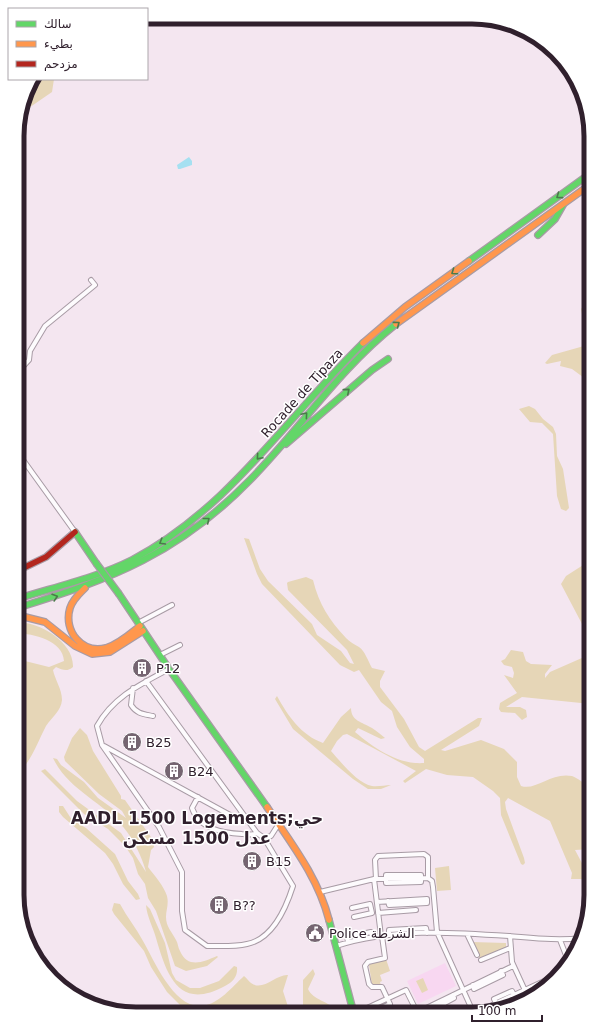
<svg xmlns="http://www.w3.org/2000/svg" width="608" height="1031" font-family="'DejaVu Sans','Noto Sans Arabic',sans-serif">
<style>
.built{fill:#f8d7f1}
.green{fill:#e6d6b7}
.water{fill:#a5e0f1}
.lines{fill:none;stroke-linecap:round;stroke-linejoin:round}
.street-casing{stroke:#a89ba5;stroke-width:6}
.fast-casing{stroke:#a89ba5;stroke-width:8}
.slow-casing{stroke:#a89ba5;stroke-width:8}
.jam-casing{stroke:#a89ba5;stroke-width:8}
.street{stroke:#fdfbfd;stroke-width:4}
.fast{stroke:#63d668;stroke-width:5.5}
.slow{stroke:#ff974d;stroke-width:5.5}
.jam{stroke:#b3261e;stroke-width:5.5}
.fast-bridge-casing{stroke:#a89ba5;stroke-width:8;stroke-linecap:butt}
.fast-bridge{stroke:#63d668;stroke-width:5.5}
.oneway{stroke:#4a7b4a}
.labels{text-anchor:middle;dominant-baseline:central;stroke-width:3;stroke-linejoin:round;paint-order:stroke}
.street-label{font-size:13px;fill:#30202d;stroke:#fff}
.poi-label{font-size:13px;fill:#30202d;stroke:#fff;text-anchor:start}
.district-label{font-size:17px;font-weight:bold;fill:#30202d;stroke:#fff}
.rim{fill:none;stroke:#30202d;stroke-width:5}
</style>
<rect width="100%" height="100%" fill="#f4e6f0"/>
<path class="built" d="M445,963L456,986L418,1004L407,981Z"/>
<path class="green" d="M33,79H54L52,92L20,114L29,83Z
M591,280V333L589,324L582,314L581,309L585,303V282Z
M591,334V383L572,369L560,366L561,361L547,364L545,363L552,355L584,346Z
M529,406L535,409L543,419L553,427L556,434L557,456L563,469L569,508L566,511L561,509L557,496L553,434L542,423L530,422L519,409Z
M244,538L249,539L260,569L268,581L312,624L317,635L341,651L350,663L354,664L347,650L288,590L287,583L288,582L306,577L313,580C319,604 329,620 346,638C350,642 354,644 359,647C365,651 368,661 372,668L385,671L380,681V687L404,719L419,747L425,751L478,718H482L479,726L441,750L445,751L481,740L504,749L517,762V777L521,786C536,791 551,772 572,776C578,778 584,784 591,787V849L575,850L583,865L591,874V883L581,879H571L572,873L550,821L508,798L505,802L506,809L524,858L525,863L523,865L521,864L501,815L500,798L493,791L473,777L447,775L426,769L405,783L403,781L416,771L347,734L343,735L337,741L331,751C340,761 358,784 372,786C378,787 385,785 391,785L381,789H368L353,779L293,729L275,699L277,696C288,716 301,735 323,743L341,717L351,708C351,721 362,722 372,728C377,731 381,735 385,738L381,739L358,728L355,732C374,748 398,765 424,763V759L410,747L397,727L392,711L381,702L359,670L354,672L340,665L262,584L257,574Z
M591,560V641L561,584L566,576Z
M17,622C40,622 74,642 73,667C67,672 63,670 56,667L53,670C55,680 62,689 62,700C61,711 52,717 46,726C37,743 32,761 17,774V659L49,667L64,661C63,640 33,634 17,633Z
M511,650L523,652L526,661L531,664L552,665L545,674V678L550,672L591,654V704L522,697L506,707H520L526,710L527,717L522,720L515,713L501,712L499,709L500,703L517,693L504,675L513,678L514,673L512,667L504,665L501,661L505,659Z
M80,728L87,735L93,751L121,796V799L125,800L153,840L154,847L151,850L148,867C154,875 164,886 167,896C169,904 166,910 166,917C166,927 172,932 176,940C178,943 178,948 180,951C188,969 203,962 217,956L218,957L207,966L186,971L175,966L156,911L148,898L145,884L138,874L133,858L125,846L108,829L84,814L41,771L45,769L77,801L121,833L146,872C142,857 134,840 124,828C103,802 68,790 53,758L57,759L61,765L84,782L98,798L126,818L122,811L99,794L65,761L64,757L72,738Z
M59,806H63L72,820L86,828L115,854L128,881L138,894L140,899L136,900L123,884L113,864L105,853L63,817L59,812Z
M449,866L451,890L437,891L435,868Z
M114,903L120,904C127,917 136,928 143,941C154,960 174,1009 202,1006C219,1004 232,987 244,976C247,978 248,981 251,983C263,992 276,974 288,975L283,991L290,1013H188L167,992L151,967L144,951L114,914L112,910Z
M146,905L150,909L165,943L172,973L176,980L190,988H200L219,981L234,966L237,967C238,976 233,982 225,986C179,1011 167,976 156,938C153,927 147,917 146,905Z
M472,942L506,943V947L480,959Z
M386,959L390,971L380,975L382,981L380,982L381,985H372L369,965L372,962Z
M313,969L315,974L308,989C313,1000 328,1001 338,1011L336,1014L303,1013V980Z
M423,978L428,990L422,993L416,981Z
M515,997L518,1003L512,1006L485,1011Z"/>
<path class="water" d="M189,157L192,161V165L180,169H178L177,165Z"/>
<g class="lines">
<g class="street-casing">
<path id="street" d="M18,372L29,360L30,351L45,326L95,285L91,280
M18,453L75,532
M138,623L172,605
M160,655L180,645
M169,669C141,684 113,697 97,726L102,745L159,827L182,872V911L185,930L207,946C220,946 234,947 247,944C273,939 286,908 293,886L264,838
M146,681L257,833L264,838L271,836L278,825
M133,688L131,705C137,714 143,714 153,716
M104,746L241,821H249
M198,797L192,808C199,829 223,833 242,834C248,834 251,836 257,833
M386,875H421V882L386,883Z
M374,879L381,936
M376,879L375,860L378,856L424,854L428,857V878
M320,892L374,879L428,878L432,881L433,887L437,932L474,1014
M377,902L427,899V903L389,905L388,901
M352,908L370,904L372,913L354,917
M378,913L416,910
M467,934L477,955
M389,935V930L426,928L427,933
M510,936L512,962L528,997
M560,940L569,963
M348,942L347,937L371,932L372,937
M336,946C392,928 451,932 509,936C534,938 557,941 582,938
M481,960L510,948
M473,985L474,989L503,975L501,971
M516,994L520,1003
M442,1002L449,1014
M496,1003L494,999L512,991L514,995
M475,1013L555,976
M364,1014L367,1008L406,990L417,1012
M368,1014L390,1004L382,987H372L369,984L365,966L368,962L385,958L382,936
M414,1014L513,966
M424,1014L454,998L453,995"/>
</g>
<g class="fast-casing">
<path id="fast" d="M538,235L555,219L563,205
M469,261L591,173
M286,444L372,370L388,359
M75,532L96,563
M119,594L169,669L267,807
M17,599C55,587 96,578 132,560C229,509 287,417 363,343
M17,608C112,579 179,553 250,480C300,429 339,369 396,324
M329,920L354,1014"/>
</g>
<g class="slow-casing">
<path id="slow" d="M396,324L591,184
M363,343L405,307L469,261
M85,588C79,594 73,599 70,608C63,631 82,654 106,648C119,644 130,634 140,626
M17,615L45,622L75,646L92,654L110,652L143,631
M267,807C291,843 318,877 329,920"/>
</g>
<g class="jam-casing">
<path id="jam" d="M17,571L46,557L75,532"/>
</g>
<use href="#street" class="street"/>
<use href="#fast" class="fast"/>
<use href="#slow" class="slow"/>
<use href="#jam" class="jam"/>
<g class="fast-bridge-casing">
<path id="fast-bridge" d="M96,563L119,594"/>
</g>
<use href="#fast-bridge" class="fast-bridge"/>
</g>
<defs><path id="oneway-chevron" d="M-2-3.5L2.5 0L-2 3.5" fill="none" stroke-width="1.6" stroke-linecap="round" stroke-linejoin="round"/></defs>
<g class="oneway">
<use href="#oneway-chevron" transform="translate(559 196) rotate(144)"/>
<use href="#oneway-chevron" transform="translate(454 272) rotate(145)"/>
<use href="#oneway-chevron" transform="translate(397 324) rotate(-37)"/>
<use href="#oneway-chevron" transform="translate(347 391) rotate(-40)"/>
<use href="#oneway-chevron" transform="translate(305 415) rotate(-50)"/>
<use href="#oneway-chevron" transform="translate(259 457) rotate(131)"/>
<use href="#oneway-chevron" transform="translate(207 520) rotate(-39)"/>
<use href="#oneway-chevron" transform="translate(162 542) rotate(149)"/>
<use href="#oneway-chevron" transform="translate(55 597) rotate(-17)"/>
</g>
<defs>
<g id="building-disc" transform="scale(1)"><circle r="9.5" fill="#756571" stroke="#fff"/><path d="M-4-6H4V6H1V3H-1V6H-4ZM-2.5-4.3h1.7v1.8h-1.7ZM.8-4.3h1.7v1.8H.8ZM-2.5-1h1.7V.8h-1.7ZM.8-1h1.7V.8H.8Z" fill="#fff"/></g>
<g id="civic-disc" transform="scale(1)"><circle r="9.5" fill="#756571" stroke="#fff"/><path d="M-.6-6.5H3V-4.5H.6V-3L4-1V1h2V6H-6V1h2V-1L-.6-3ZM-1.2 2.5V6h2.4V2.5Z" fill="#fff"/></g>
</defs>
<g fill-rule="evenodd">
<use href="#building-disc" x="142" y="668"/>
<use href="#building-disc" x="132" y="742"/>
<use href="#building-disc" x="174" y="771"/>
<use href="#building-disc" x="252" y="861"/>
<use href="#building-disc" x="219" y="905"/>
<use href="#civic-disc" x="315" y="933"/>
</g>
<g class="labels">
<g class="street-label">
<text transform="translate(302 393) rotate(-48)">Rocade de Tipaza</text>
</g>
<g class="poi-label">
<text x="156" y="668">P12</text>
<text x="146" y="742">B25</text>
<text x="188" y="771">B24</text>
<text x="266" y="861">B15</text>
<text x="233" y="905">B??</text>
<text x="329" y="933">Police الشرطة</text>
</g>
<g class="district-label">
<text x="197" y="818">AADL 1500 Logements;حي<tspan x="197" dy="20">عدل 1500 مسكن</tspan></text>
</g>
</g>
<path d="M0 0H608V1031H0ZM136 24H472A112 112 0 0 1 584 136V895A112 112 0 0 1 472 1007H136A112 112 0 0 1 24 895V136A112 112 0 0 1 136 24Z" fill="#fff" fill-rule="evenodd"/>
<path class="rim" d="M136 24H472A112 112 0 0 1 584 136V895A112 112 0 0 1 472 1007H136A112 112 0 0 1 24 895V136A112 112 0 0 1 136 24Z"/>
<rect x="8" y="8" width="140" height="72" fill="#ffffff" stroke="#aca6ab"/>
<rect x="16" y="21" width="20" height="6" fill="#63d668" stroke="#aca6ab"/>
<text x="44" y="28" font-size="12" fill="#30202d">سالك</text>
<rect x="16" y="41" width="20" height="6" fill="#ff974d" stroke="#aca6ab"/>
<text x="44" y="48" font-size="12" fill="#30202d">بطيء</text>
<rect x="16" y="61" width="20" height="6" fill="#b3261e" stroke="#aca6ab"/>
<text x="44" y="68" font-size="12" fill="#30202d">مزدحم</text>
<path d="M472 1015v6h70v-6" fill="none" stroke="#30202d" stroke-width="2"/>
<text x="478" y="1015" font-size="12" fill="#30202d" stroke="#ffffff" stroke-width="3" paint-order="stroke">100 m</text>
</svg>
